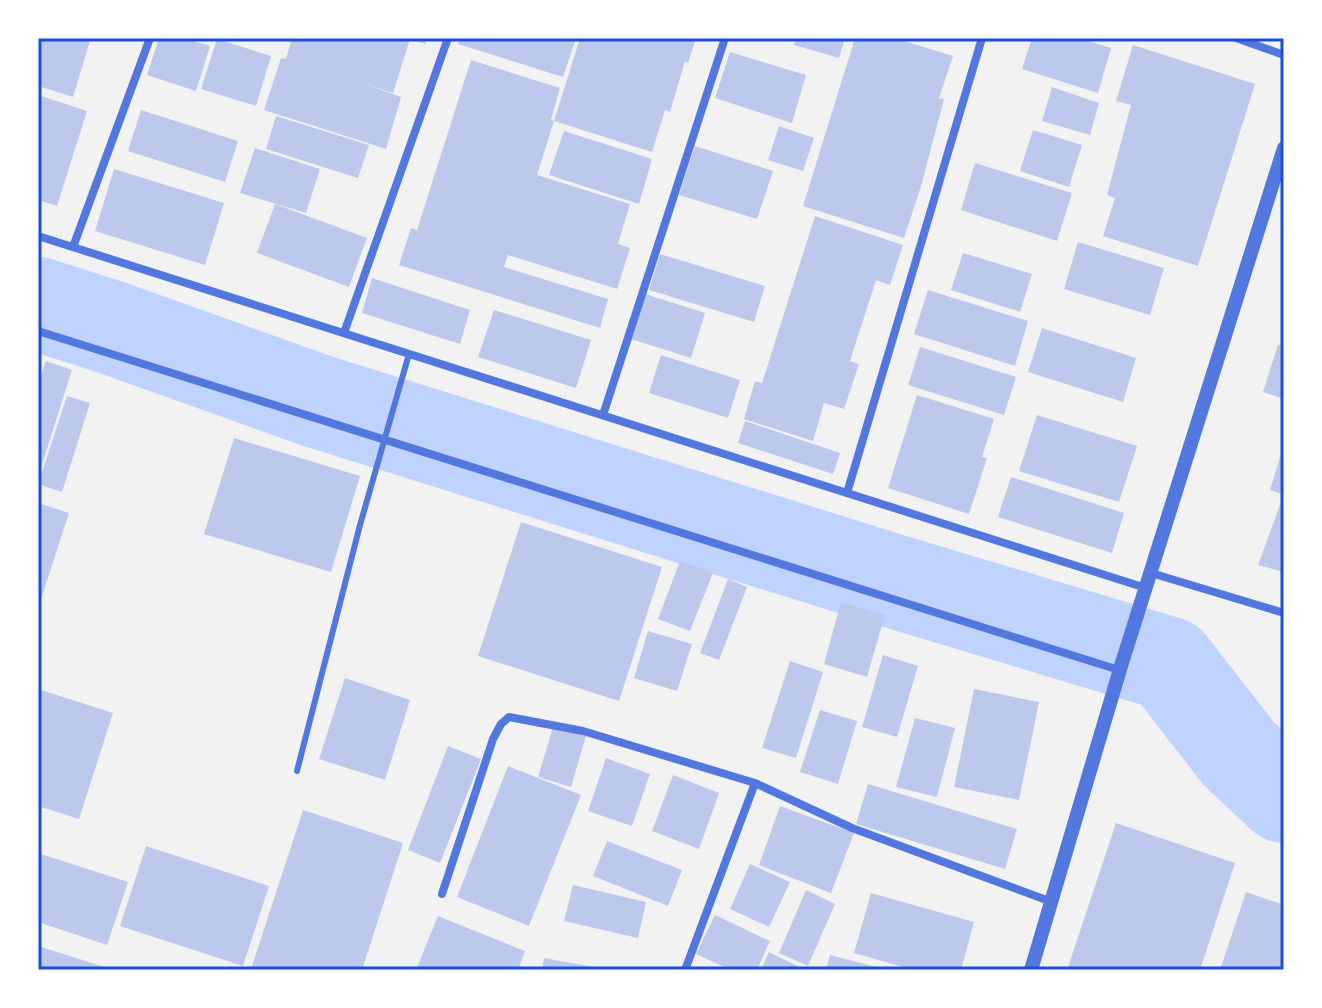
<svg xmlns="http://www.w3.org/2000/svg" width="1322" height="1008" font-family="'Roboto Condensed',sans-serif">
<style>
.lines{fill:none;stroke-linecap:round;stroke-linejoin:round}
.river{stroke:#bfd3fe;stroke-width:94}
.building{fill:#bdc9ec}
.service{stroke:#5277de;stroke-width:6}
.minor{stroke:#5277de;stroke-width:8}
.tertiary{stroke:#5277de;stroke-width:14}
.neatline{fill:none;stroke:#1d4ed8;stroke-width:3}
</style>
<rect width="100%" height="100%" fill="#f2f2f2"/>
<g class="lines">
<path class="river" d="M38,304L110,327L317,401L890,580L1169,664L1239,754L1284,796"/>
</g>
<path class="building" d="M38,38H91L73,97L38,86Z
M159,38H183L210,46L196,91L147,75Z
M292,38H427L425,44L410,39L393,93L363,83L401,97L386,149L264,110L281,58L286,59Z
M459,38H576L563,77L458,44Z
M580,38H696L688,63L685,61L670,112L665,110L652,152L554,121L537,175L630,204L618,244L630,248L617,289L508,255L504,267L608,299L600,328L399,265L411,228L417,230L471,60L560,88L551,120L554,121Z
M796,38H845L839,58L794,45Z
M855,38H895L953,56L939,98L944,99L921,186L904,238L803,206Z
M1032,38H1079L1111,48L1098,93L1022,69Z
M217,39L271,56L256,106L201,89Z
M1133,45L1255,84L1198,266L1103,236L1115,198L1107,195L1131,105L1116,101Z
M730,52L806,75L792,123L715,98Z
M1052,87L1099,103L1090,135L1042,121Z
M38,95L87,111L57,206L38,200Z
M141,110L238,141L225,182L128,151Z
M276,116L369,145L358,178L266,149Z
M779,126L814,138L803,171L768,160Z
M1033,130L1082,145L1069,187L1020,171Z
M564,131L652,159L639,204L549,175Z
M695,146L773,171L757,219L679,195Z
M255,148L320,169L306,213L240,193Z
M975,163L1072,193L1057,241L961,210Z
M114,169L224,203L205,265L95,231Z
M275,204L367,238L349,287L257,253Z
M815,216L903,245L890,285L876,280L850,361L859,364L844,409L824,403L813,441L744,419L755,381L762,383Z
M1078,242L1164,268L1150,315L1064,289Z
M963,253L1032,274L1020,312L951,290Z
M660,254L765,286L754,322L649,290Z
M372,278L470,310L460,344L362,313Z
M928,290L1028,321L1015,366L914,334Z
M645,294L705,313L691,358L631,339Z
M494,310L591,340L576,388L478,357Z
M1042,328L1136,358L1123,402L1028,372Z
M1278,345L1284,346V399L1263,392Z
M920,347L1016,377L1004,415L908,385Z
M661,355L740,380L728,418L649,393Z
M46,361L72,370L39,474L38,384Z
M917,395L994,419L982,457L987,458L969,514L888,488Z
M67,396L90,403L62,492L38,484Z
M1037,415L1137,446L1119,502L1019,471Z
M745,421L840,453L833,474L738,443Z
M234,438L360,476L331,572L204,534Z
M1281,454L1284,455V495L1270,490Z
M1011,477L1124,513L1112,553L998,517Z
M1281,502L1284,503V572L1258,565Z
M38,503L69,513L42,596L38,595Z
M521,522L662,567L619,701L478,656Z
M680,561L713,573L690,631L658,619Z
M728,579L747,587L719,660L700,653Z
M841,602L885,615L867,677L824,664Z
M648,631L692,644L677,691L634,678Z
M883,655L918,666L897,737L862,727Z
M790,661L823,672L796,758L762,748Z
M345,678L410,700L385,780L319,759Z
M38,689L113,713L79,819L38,806Z
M974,689L1039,702L1019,800L954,787Z
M820,710L857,721L838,784L800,772Z
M915,718L955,728L937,797L896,787Z
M553,727L586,736L571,787L538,777Z
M448,746L481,759L440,863L408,850Z
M606,758L650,774L632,826L588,811Z
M508,766L581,795L529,926L457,897Z
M673,775L719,793L699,849L652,831Z
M868,784L1017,829L1005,869L856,824Z
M780,806L854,833L831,893L759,865Z
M303,810L403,843L362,970L251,969Z
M1116,823L1235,863L1200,970H1067Z
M607,841L682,870L668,906L593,876Z
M146,846L269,886L243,966L120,926Z
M38,853L128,882L107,945L38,922Z
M750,864L790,882L769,927L730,909Z
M573,885L646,902L638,938L564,921Z
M806,890L835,904L808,966L779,953Z
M1246,892L1284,905V970H1220Z
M871,893L974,922L961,970H914L854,953Z
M715,915L770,941L757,970H731L696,954Z
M438,916L525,951L518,970H416Z
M38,946L111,969V970H38Z
M769,952L805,970H761Z
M830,955L884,969V970H826Z
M544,958L599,968V970H542Z"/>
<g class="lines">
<path class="service" d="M297,771L360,525L409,354"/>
<path class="minor" d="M1236,38L1284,55
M38,236L1146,588
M73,247L150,38
M38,331L1119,670
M344,333L448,38
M603,415L725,38
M847,493L982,38
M1151,573L1284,613
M442,894L493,739L501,724L509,717L583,731L755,783L852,828L1052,902
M685,970L755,783"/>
<path class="tertiary" d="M1031,970L1121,666L1284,148"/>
</g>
<rect width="1322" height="1008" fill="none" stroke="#ffffff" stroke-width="80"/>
<rect x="40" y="40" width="1242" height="928" class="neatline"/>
</svg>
